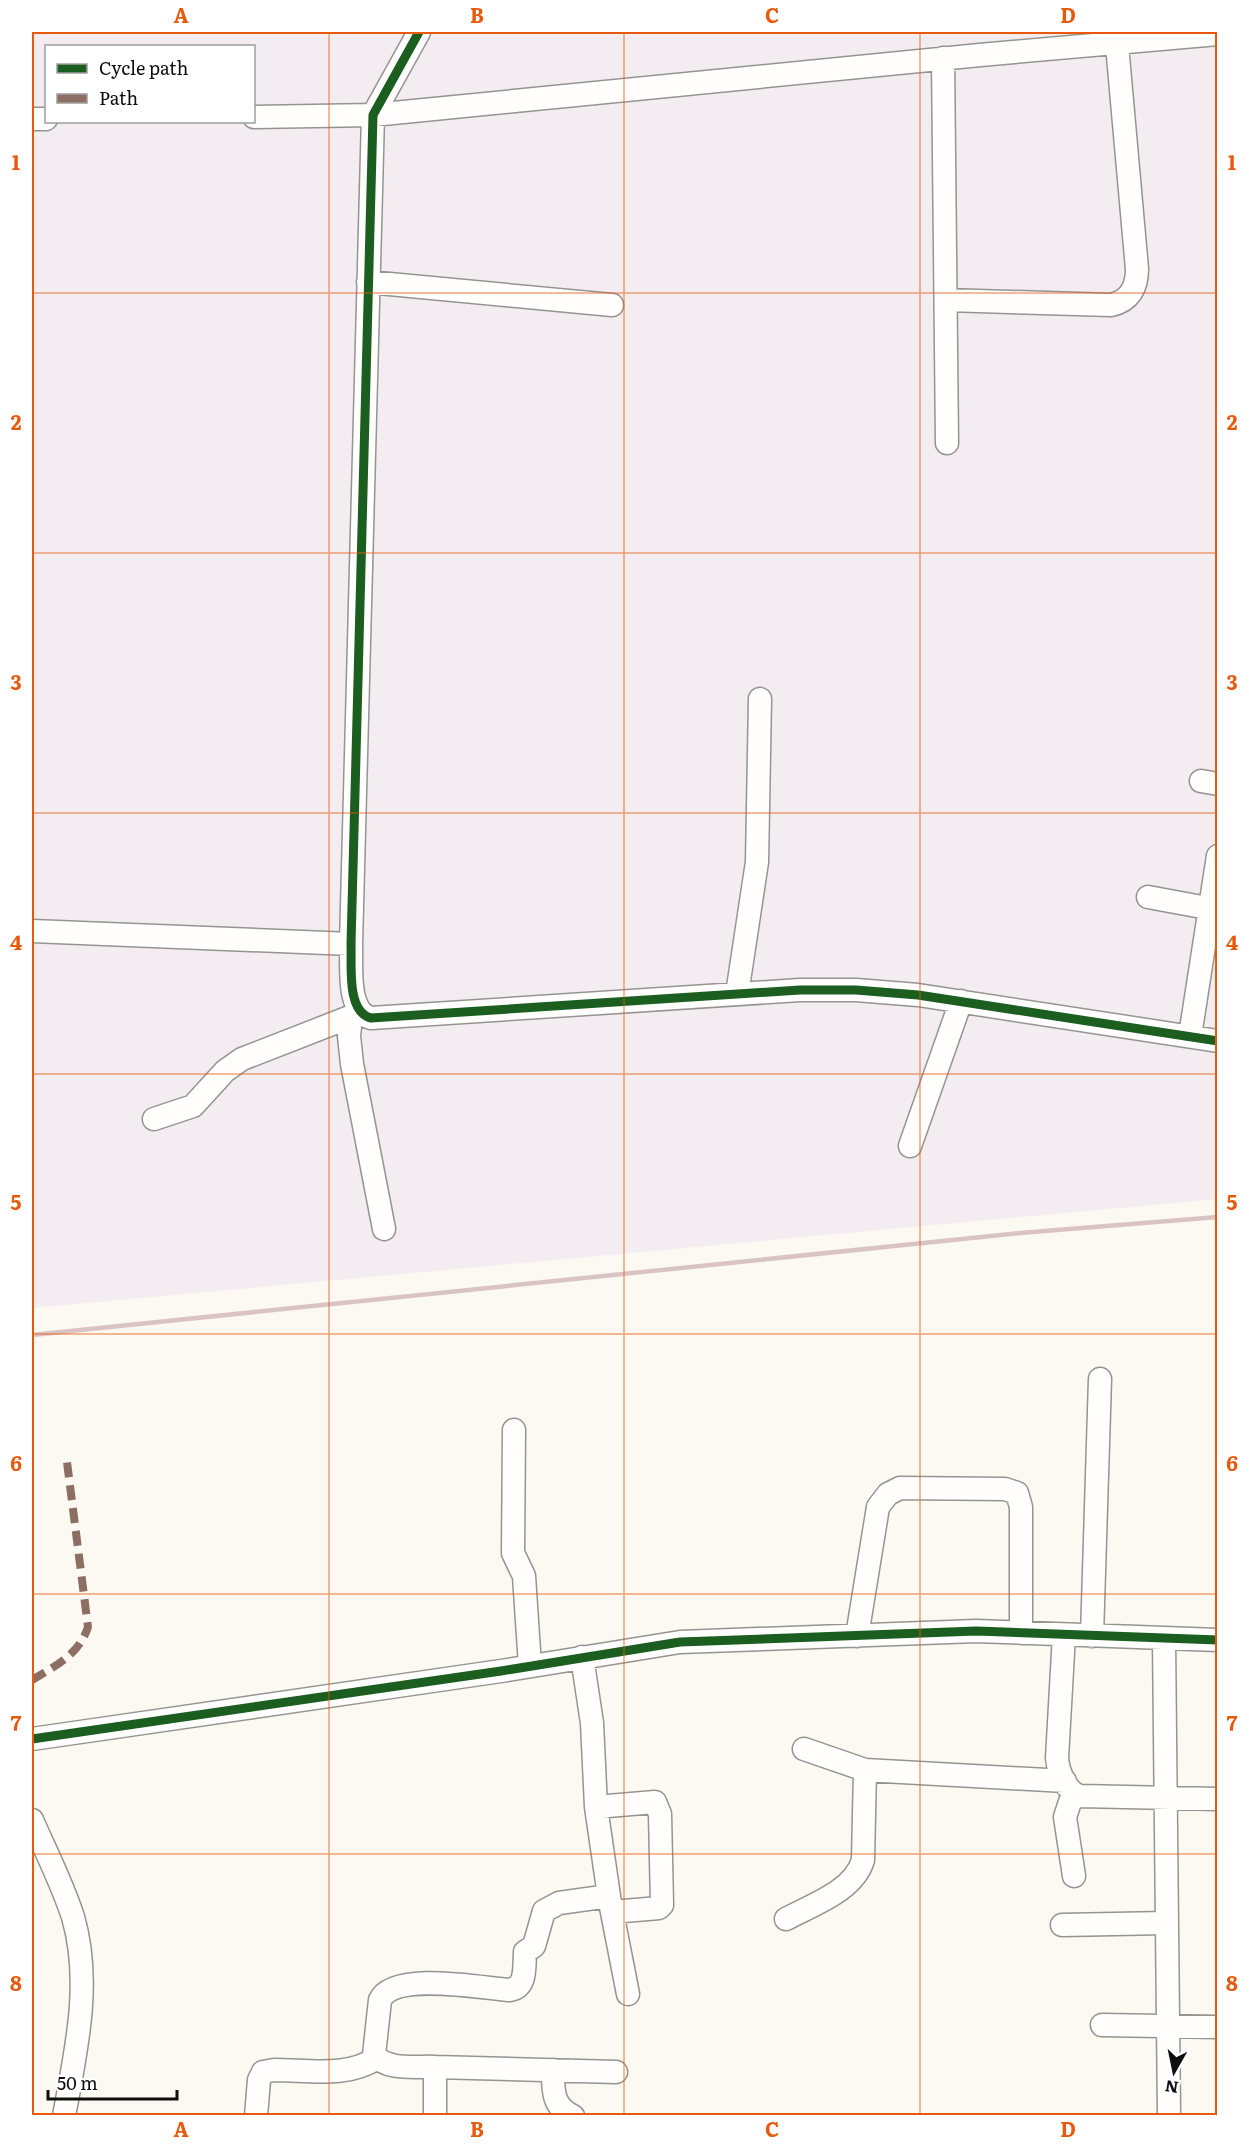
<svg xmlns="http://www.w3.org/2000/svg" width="1249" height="2147" font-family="Literata,serif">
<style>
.industrial{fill:#f3ecf0;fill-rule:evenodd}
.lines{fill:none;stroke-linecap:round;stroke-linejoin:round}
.minor-casing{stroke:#959491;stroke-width:25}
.minor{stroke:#fffefd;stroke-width:22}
.rail{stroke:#dac3c4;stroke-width:4.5}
.quiet{stroke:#8d6e63;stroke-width:8;stroke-dasharray:15 8;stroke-linecap:butt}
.cycleway-casing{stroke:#fff;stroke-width:13}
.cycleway{stroke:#1b5e20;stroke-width:9}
.grid{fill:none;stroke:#e8590c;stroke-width:1.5;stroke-opacity:0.55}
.neatline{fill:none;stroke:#e8590c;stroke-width:2}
.grid-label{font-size:20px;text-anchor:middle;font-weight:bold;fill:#e8590c}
</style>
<rect width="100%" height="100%" fill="#fcf9f2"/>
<path class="industrial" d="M32,32H1217V1199L32,1308ZM46,46H254V122H46Z"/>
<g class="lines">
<g class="minor-casing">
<path id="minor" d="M419,32L373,115L351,944C352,964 346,1012 371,1018L800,990H856L918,995L1218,1041
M943,58L947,443
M254,117L373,115L980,55L1218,34
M32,119H46
M368,282L612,305
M946,300L1111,305C1130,301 1137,287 1137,269L1117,45
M1201,781L1218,784
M1148,897L1218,910
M32,931L351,944
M737,994L757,862L760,699
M351,1017L349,1036L352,1064L384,1229
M1190,1036L1218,856
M154,1119L193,1106L225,1071L242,1059L360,1013
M910,1146L961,1001
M514,1430L513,1553L524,1576L530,1666
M1064,1635L1057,1758C1058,1771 1066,1792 1080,1796L1218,1799
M857,1636L878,1507L888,1494L900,1488L1005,1489L1017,1493L1021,1507V1633
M1092,1636L1100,1379
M1164,1639L1169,2116
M32,1739L501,1671L680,1642L976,1631L1218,1640
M804,1749L865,1770L1065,1781
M1073,1793L1065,1817L1074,1876
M596,1807L655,1802L660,1814L662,1905L659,1908L612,1912
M32,1820C46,1852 62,1883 73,1917C92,1982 76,2051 64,2116
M609,1897L628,1994
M786,1919C812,1905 854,1891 863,1860L865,1770
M1062,1925L1166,1923
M1102,2025L1218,2027
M435,2067L616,2072
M553,2070C553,2089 552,2107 573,2116
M256,2116L259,2080L263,2072L274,2070C309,2070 347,2078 377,2058
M435,2116V2067C415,2066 388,2071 374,2055L380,2000C394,1971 481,1988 509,1990C527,1988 524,1967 525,1952L534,1946L544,1911L559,1903L609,1896L596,1807L592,1723L582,1657"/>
</g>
<use href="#minor" class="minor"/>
<path class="rail" d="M32,1335L1020,1233L1218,1217"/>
<path class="quiet" d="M32,1680C55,1666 79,1655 88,1627L67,1462"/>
<g class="cycleway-casing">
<path id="cycleway" d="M419,32L373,115L351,944C352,964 346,1012 371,1018L800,990H856L918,995L1218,1041
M32,1739L501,1671L680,1642L976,1631L1218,1640"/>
</g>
<use href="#cycleway" class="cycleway"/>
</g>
<path class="grid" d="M329,32V2116M624,32V2116M920,32V2116M32,293H1218M32,553H1218M32,813H1218M32,1074H1218M32,1334H1218M32,1594H1218M32,1854H1218"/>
<rect width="1249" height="2147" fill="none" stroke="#ffffff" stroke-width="66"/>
<rect x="45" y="45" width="210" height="78" fill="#ffffff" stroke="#9f9f9f" stroke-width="1.5"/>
<rect x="57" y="64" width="30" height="9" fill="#1b5e20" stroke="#9f9f9f" stroke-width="1.5"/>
<text x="99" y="75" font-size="18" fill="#0e0e0e">Cycle path</text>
<rect x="57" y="94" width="30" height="9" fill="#8d6e63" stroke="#9f9f9f" stroke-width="1.5"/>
<text x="99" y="105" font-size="18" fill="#0e0e0e">Path</text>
<g transform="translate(1174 2072) rotate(189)" stroke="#ffffff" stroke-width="4.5" paint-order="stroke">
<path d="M0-4.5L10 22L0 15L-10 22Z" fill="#0e0e0e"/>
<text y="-9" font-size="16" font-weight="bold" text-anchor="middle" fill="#0e0e0e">N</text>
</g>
<path d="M48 2090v9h129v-9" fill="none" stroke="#0e0e0e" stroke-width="3"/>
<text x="57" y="2090" font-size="18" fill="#0e0e0e" stroke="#ffffff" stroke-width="4.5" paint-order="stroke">50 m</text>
<rect x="33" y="33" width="1183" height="2081" class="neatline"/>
<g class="grid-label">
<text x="181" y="23">A</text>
<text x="477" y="23">B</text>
<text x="772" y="23">C</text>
<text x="1068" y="23">D</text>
<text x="16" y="170">1</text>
<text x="1232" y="170">1</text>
<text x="16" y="430">2</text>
<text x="1232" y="430">2</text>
<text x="16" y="690">3</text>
<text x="1232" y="690">3</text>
<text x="16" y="950">4</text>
<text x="1232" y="950">4</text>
<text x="16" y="1210">5</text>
<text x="1232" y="1210">5</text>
<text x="16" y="1471">6</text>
<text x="1232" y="1471">6</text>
<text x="16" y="1731">7</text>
<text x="1232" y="1731">7</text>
<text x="16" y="1991">8</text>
<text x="1232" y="1991">8</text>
<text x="181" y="2137">A</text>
<text x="477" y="2137">B</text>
<text x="772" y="2137">C</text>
<text x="1068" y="2137">D</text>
</g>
</svg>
